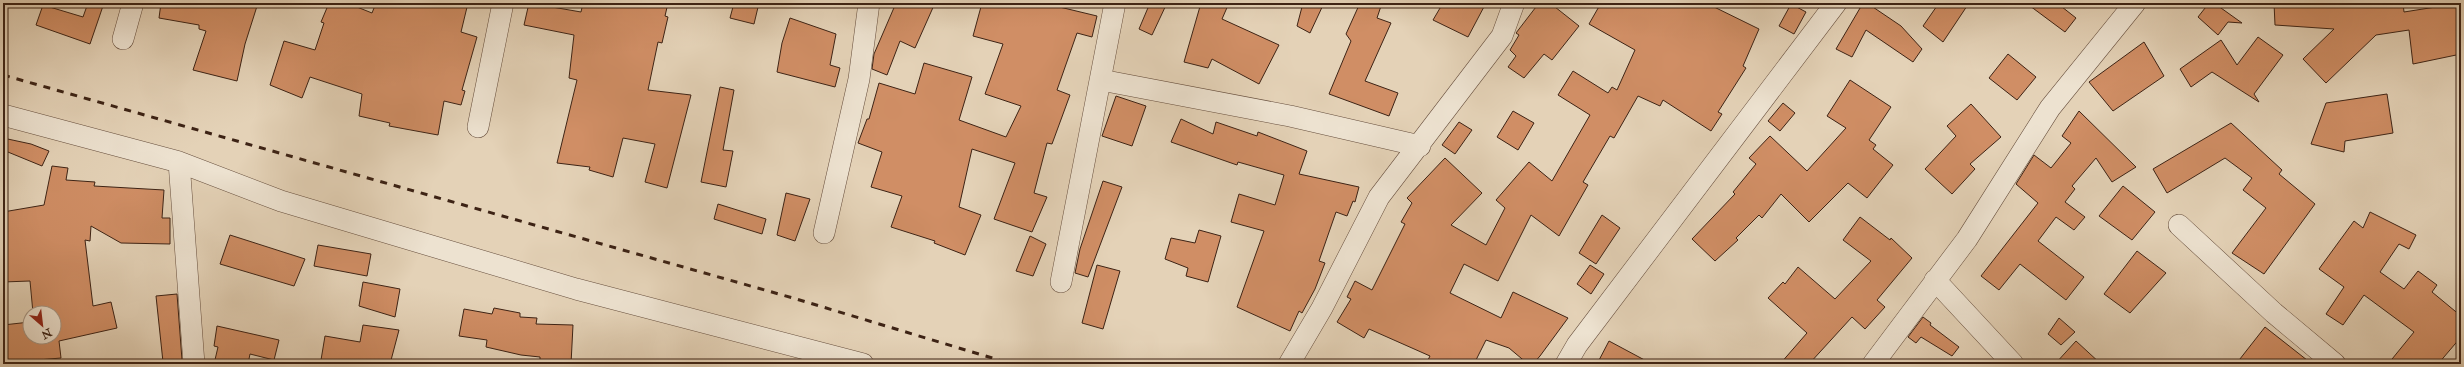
<svg xmlns="http://www.w3.org/2000/svg" width="2464" height="367" font-family="'IM FELL Double Pica',serif">
<style>
.building{fill:#d08e65;stroke:#3d2315}
.lines{fill:none;stroke-linecap:round;stroke-linejoin:round}
.street-casing{stroke:#674f3e;stroke-width:22}
.street{stroke:#ede2d0;stroke-width:21}
.rail{stroke:#3d2315;stroke-width:3;stroke-dasharray:7 7;stroke-linecap:butt}
</style>
<rect width="100%" height="100%" fill="#e4d2b7"/>
<filter id="stains"><feTurbulence type="fractalNoise" baseFrequency=".005" numOctaves="4"/><feColorMatrix values="0 0 0 0 .2 0 0 0 0 .09 0 0 0 0 .02 0 0 0 .5 -.17"/></filter>
<radialGradient id="worn" r=".72"><stop offset=".6" stop-color="#630" stop-opacity="0"/><stop offset="1" stop-color="#630" stop-opacity=".3"/></radialGradient>
<path class="building" d="M88,3H104L90,44L36,25L43,5L83,17Z
M161,3H258L245,44L237,81L193,70L206,31L199,29V25L159,18Z
M329,3H347L372,13L376,3H468L461,32L477,37L462,90L465,91L461,105L444,101L438,135L389,126L390,123L359,116L362,94L310,77L302,98L270,85L284,41L315,50L324,23L321,22Z
M529,3L581,12L583,3H668L665,16L668,17L662,43L658,42L648,90L691,95L667,188L645,182L655,144L623,138L613,177L589,170L590,167L557,163L577,80L569,78L574,35L524,25Z
M734,3H759L754,24L730,18Z
M896,3H935L915,48L900,41L887,75L872,69L874,54Z
M982,3H1043L1097,16L1092,37L1077,33L1057,90L1070,95L1052,144L1047,143L1034,193L1047,197L1032,232L994,219L1015,163L972,149L959,207L981,215L965,255L934,243L935,241L891,227L902,196L871,187L882,152L858,143L867,119H869L879,83L915,94L924,63L972,77L959,120L1006,137L1021,106L985,94L1003,44L973,36Z
M1150,3H1167L1152,35L1139,29Z
M1201,3H1229L1222,19L1279,45L1259,84L1212,59L1208,68L1184,62Z
M1303,3H1324L1310,33L1297,26Z
M1360,3H1382L1377,18L1391,23L1365,81L1398,93L1389,116L1329,94L1351,41L1346,34Z
M1443,3H1486L1468,37L1433,20Z
M1539,3H1550L1579,26L1552,60L1544,54L1524,78L1508,67L1516,56L1510,50L1519,35L1516,33Z
M1601,3H1706L1759,29L1743,66L1746,68L1718,112L1722,114L1711,131L1663,100L1660,106L1638,96L1614,138L1610,136L1583,182L1588,185L1559,236L1531,215L1498,281L1464,264L1450,293L1501,318L1513,292L1568,318L1540,356L1533,364H1528L1509,348L1486,340L1474,364H1426L1430,356L1369,329L1364,338L1337,322L1351,299L1347,297L1355,281L1372,290L1405,224L1401,222L1412,203L1407,198L1445,158L1482,193L1451,225L1486,245L1505,208L1496,200L1529,162L1552,181L1590,115L1558,95L1573,71L1608,93L1612,87L1617,90L1635,50L1589,24Z
M1863,3H1867L1901,26L1922,49L1913,62L1866,30L1852,57L1836,49Z
M1939,3H1969L1943,42L1923,26Z
M2026,3H2057L2076,18L2065,32Z
M2209,3H2214L2242,23L2228,22L2218,35L2198,17Z
M2274,3H2403L2404,12L2442,6V3H2461V54L2413,64L2409,30L2376,35L2326,83L2303,59L2334,29L2275,25Z
M1791,4L1806,12L1794,34L1779,26Z
M790,18L836,34L830,65L840,68L835,87L777,72L782,43Z
M2258,37L2283,55L2254,94L2259,102L2212,72L2191,87L2180,69L2221,40L2237,65Z
M2144,42L2164,76L2113,111L2089,82Z
M2008,54L2036,77L2017,100L1989,78Z
M1850,80L1891,107L1869,140L1876,145L1873,149L1893,165L1867,198L1848,183L1809,222L1781,194L1762,218L1759,215L1736,238L1738,240L1715,261L1692,239L1735,194L1733,192L1756,164L1749,158L1770,136L1807,171L1846,128L1827,116Z
M720,87L734,90L723,150L733,151L726,187L701,182Z
M2387,94L2393,133L2345,141L2344,152L2311,144L2326,103Z
M1116,96L1146,106L1132,146L1102,136Z
M1783,103L1795,113L1780,131L1768,121Z
M1971,104L2001,137L1970,164L1975,169L1952,194L1925,169L1956,136L1947,126Z
M1513,111L1534,123L1518,150L1497,137Z
M2079,111L2136,167L2112,182L2096,158L2072,186L2075,189L2065,202L2085,217L2074,230L2056,217L2038,241L2084,277L2066,300L2020,264L1999,290L1981,276L2038,203L2016,184L2034,155L2051,168L2071,143L2062,136Z
M1181,119L1213,134L1216,122L1257,136L1258,132L1307,151L1299,174L1359,187L1355,202L1353,201L1347,216L1336,212L1319,261L1325,263L1315,289L1302,313L1299,311L1290,331L1237,307L1264,231L1231,222L1239,194L1275,205L1284,175L1238,162L1237,165L1171,142Z
M1459,122L1472,130L1455,154L1442,145Z
M2231,123L2282,170L2279,174L2315,204L2264,274L2232,253L2266,208L2243,190L2252,178L2225,158L2167,193L2153,169Z
M3,138L31,144L49,151L42,166L3,150Z
M52,166L68,168L66,180L95,182L94,186L164,190L162,218H170V244L121,243L91,226L90,241L85,240L93,306L111,302L117,328L59,341L61,358L3,363V325L30,322V337H54V313H33L30,281L3,282V212L44,205Z
M1103,181L1122,187L1088,277L1075,273L1080,249Z
M2123,186L2155,212L2132,240L2099,216Z
M786,193L810,199L795,241L777,235Z
M718,204L766,219L762,234L714,219Z
M2370,212L2416,235L2409,249L2399,244L2380,272L2404,289L2418,271L2437,285L2432,292L2461,316V337L2438,364H2388L2414,332L2364,295L2343,325L2326,314L2344,287L2319,269L2354,221L2363,228Z
M1602,215L1620,228L1596,264L1579,253Z
M1860,217L1890,240L1891,238L1912,258L1877,300L1885,307L1865,329L1852,317L1809,364H1780L1807,333L1768,298L1783,282L1785,284L1798,267L1835,299L1871,261L1843,240Z
M1199,230L1221,236L1208,282L1186,276L1188,268L1165,259L1171,238L1195,243Z
M230,235L305,259L294,286L220,264Z
M1030,236L1046,244L1033,276L1016,271Z
M318,245L371,254L367,276L314,266Z
M2137,251L2166,273L2130,313L2104,294Z
M1097,265L1120,271L1103,329L1082,323Z
M1590,265L1604,274L1591,294L1577,284Z
M363,282L400,289L395,317L359,306Z
M177,294L182,360L163,362L156,296Z
M494,308L520,313V317L537,318L536,324L573,325L571,364H540V357L521,355L486,347L487,340L459,336L464,309L492,314Z
M1923,317L1931,323L1930,325L1959,347L1952,356L1921,337L1916,343L1908,337Z
M2059,318L2075,332L2061,345L2048,334Z
M363,325L399,330L390,364H355L321,360L325,336L360,342Z
M217,326L279,340L274,360L250,354L248,364H214L218,347L214,346Z
M2265,327L2312,364H2236Z
M1609,341L1652,364H1597Z
M2076,341L2101,364H2055Z"/>
<g class="lines">
<g class="street-casing">
<path id="street" d="M123,39L133,3
M1101,80L1290,116L1420,146
M3,115L179,162L281,201L576,289L863,364
M478,127L503,3
M179,162L194,364
M2179,225L2274,313L2335,364
M824,233L859,79L869,3
M1935,280L2013,364
M1061,282L1115,3
M1289,364L1322,308L1379,197L1502,36L1514,3
M1566,364L1577,345L1836,3
M1873,364L1967,239L2050,108L2135,3"/>
</g>
<use href="#street" class="street"/>
<path class="rail" d="M3,75L793,298L1012,364"/>
</g>
<rect width="2464" height="367" fill="none" stroke="#e4d2b7" stroke-width="16"/>
<rect x="4" y="4" width="2456" height="359" fill="none" stroke="#3d2315" stroke-width="2"/>
<rect x="8" y="8" width="2448" height="351" fill="none" stroke="#3d2315"/>
<g transform="translate(42 325) rotate(152)"><circle r="19" fill="#ede2d0" stroke="#a79685"/>
<path d="M0-3L7 15L0 10L-7 15Z" fill="#8f2418"/>
<text y="-6" font-size="11" font-weight="bold" text-anchor="middle" fill="#3d2315">N</text>
</g>
<rect width="100%" height="100%" filter="url(#stains)"/>
<rect width="100%" height="100%" fill="url(#worn)"/>
</svg>
